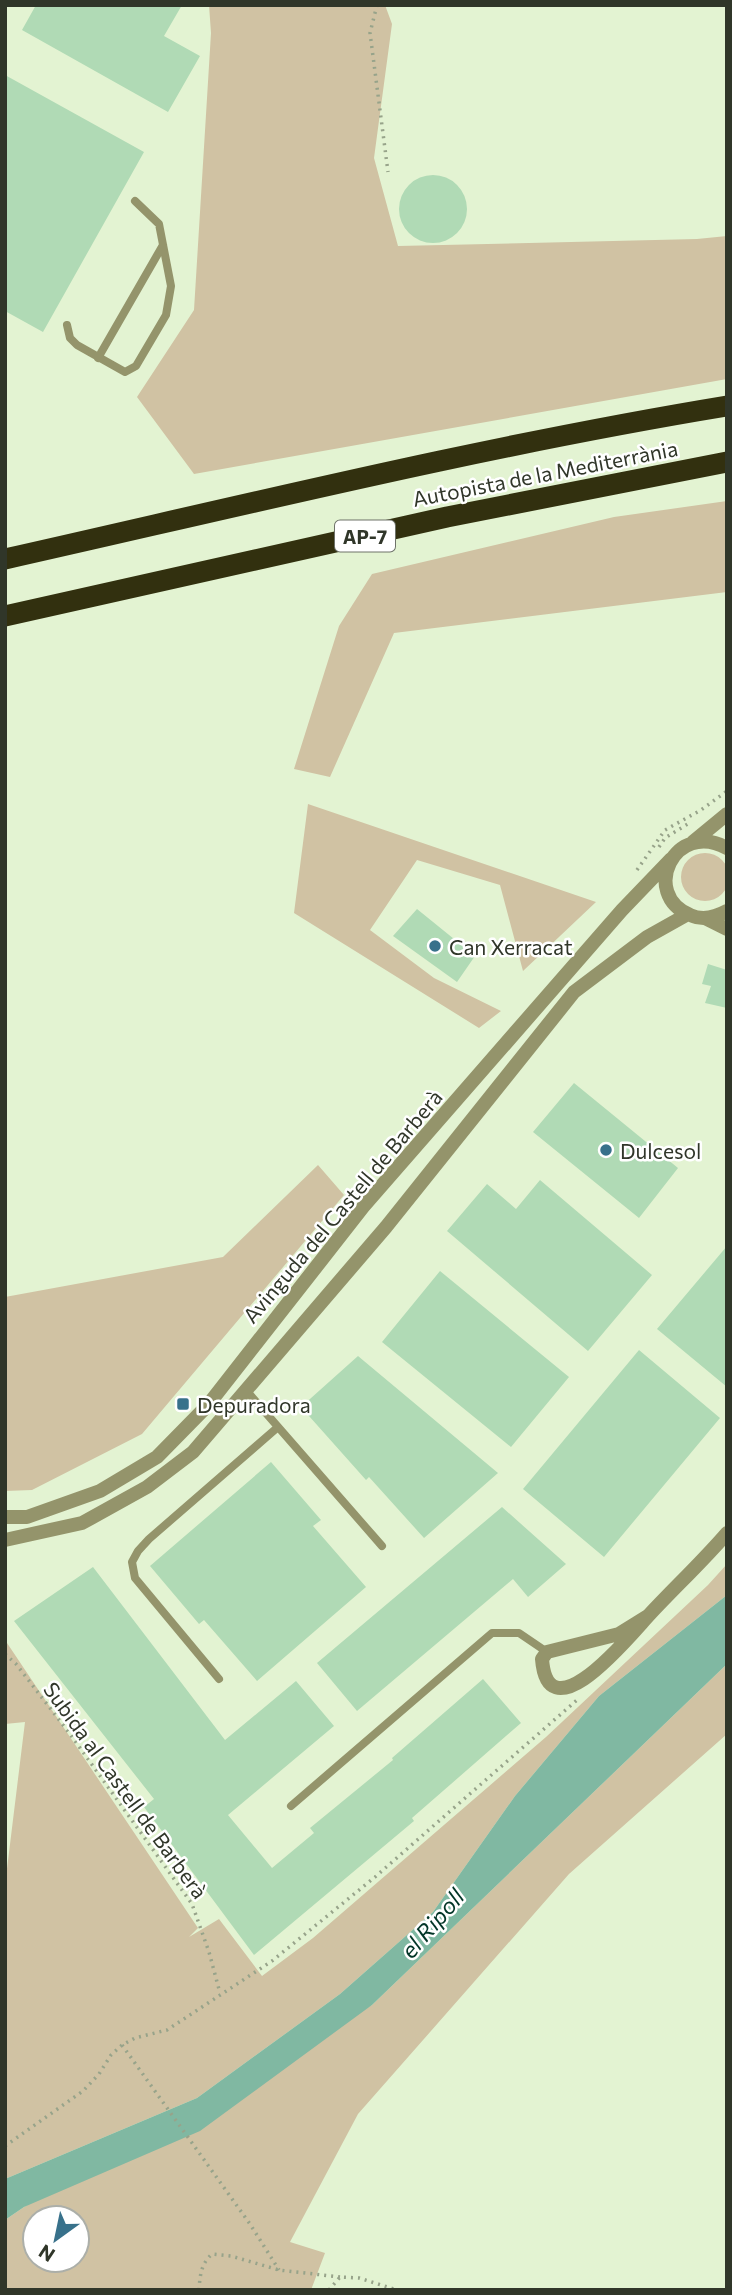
<svg xmlns="http://www.w3.org/2000/svg" width="732" height="2295" font-family="Commissioner,sans-serif">
<style>
.green{fill:#d0c2a3;fill-rule:evenodd}
.water{fill:#80b8a2}
.building{fill:#b0dab5}
.lines{fill:none;stroke-linecap:round;stroke-linejoin:round}
.path{stroke:#97a38a;stroke-width:3.5;stroke-dasharray:2 5;stroke-linecap:butt}
.service{stroke:#94946b;stroke-width:8}
.minor{stroke:#94946b;stroke-width:14}
.motorway{stroke:#32300f;stroke-width:21}
.poi-dot{fill:#38718b;stroke:#fff;stroke-width:2.5}
.labels{text-anchor:middle;dominant-baseline:central;stroke-width:5;stroke-linejoin:round;paint-order:stroke}
.shield{fill:#fff;stroke:#6e7269;stroke-width:2}
.shield-label{font-size:19px;font-weight:bold;fill:#303629}
.street-label{font-size:21px;fill:#303629;stroke:#fff}
.poi-label{font-size:21px;fill:#303629;stroke:#fff;text-anchor:start}
.water-label{font-size:23px;font-style:italic;fill:#023527;stroke:#fff}
</style>
<rect width="100%" height="100%" fill="#e3f3d2"/>
<path class="green" d="M209,5H385L392,24L374,158L398,246L697,239L727,236V379L194,474L137,397L194,310L211,33Z
M727,501V592L394,633L330,777L294,769L339,626L372,574L614,517Z
M308,804L596,902L523,971L500,885L417,860L370,930L434,978L501,1011L479,1028L294,913Z
M681 877a24 24 0 1 1 48 0a24 24 0 1 1-48 0Z
M318,1165L344,1195L142,1434L32,1490L5,1491V1297L223,1257Z
M727,1564V1595L599,1696L515,1796L433,1912L340,1994L197,2098L5,2179V1885L25,1722L5,1724V1640L198,1928L189,1937L219,1919L262,1976L313,1938L546,1737L708,1585Z
M727,1664V1734L569,1874L358,2114L290,2242L325,2253L311,2290H5V2220L24,2207L372,2005ZM35,2218H77V2260H35Z"/>
<path class="water" d="M727,1595V1664L372,2005L200,2131L24,2207L5,2220V2179L197,2098L340,1994L433,1912L515,1796L599,1696Z"/>
<path class="building" d="M36,5H182L164,36L200,56L168,112L22,30Z
M5,75L144,152L43,332L5,311Z
M399 209a34 34 0 1 1 68 0a34 34 0 1 1-68 0Z
M417,909L475,956L457,982L393,936Z
M708,964L727,970V1008L705,1003L711,986L702,984Z
M574,1083L678,1168L639,1218L533,1132Z
M540,1180L652,1275L588,1351L447,1231L487,1184L516,1209Z
M727,1246V1387L657,1329Z
M440,1271L569,1377L511,1447L382,1342Z
M639,1350L720,1418L604,1557L523,1489Z
M358,1356L498,1473L424,1538L369,1477L366,1480L301,1407Z
M271,1462L321,1520L313,1526L366,1587L257,1681L204,1620L199,1624L150,1566Z
M502,1507L566,1564L528,1597L513,1579L357,1711L317,1663Z
M93,1567L225,1740L296,1681L334,1726L228,1815L272,1868L314,1833L310,1828L393,1760L392,1758L483,1679L521,1723L412,1818L414,1821L254,1955L144,1807L154,1799L14,1621Z"/>
<g class="lines">
<path class="path" d="M377,5L370,33L388,172
M659,847L665,838L691,822
M637,870L665,830L701,810L727,791
M5,1654L16,1664L70,1734L192,1904L209,1952L220,1993
M122,2045L250,2224L279,2270
M5,2146L83,2091L99,2074L111,2055L122,2045L135,2038L167,2030L272,1961L375,1877L577,1700
M199,2290C200,2275 201,2264 212,2254L231,2256L279,2270L340,2277
M329,2290L340,2277L359,2278L397,2290"/>
<path class="service" d="M67,325L70,338L77,345L125,372L136,366L166,315L171,286L159,224L135,201
M98,358L163,245
M245,1389L382,1546
M219,1679L135,1578L132,1562L138,1551L149,1539L278,1427
M291,1806L492,1633H519L547,1652"/>
<path class="minor" d="M693,842L727,814
M727,848C674,819 640,894 690,915C703,921 716,917 727,911
M705,918L727,929
M5,1517H27L100,1491L157,1457L208,1405L363,1207L622,910L671,859
M5,1540L82,1523L147,1487L193,1452L386,1227L574,992L647,937L688,914
M648,1616L619,1634L547,1652L542,1659C548,1738 632,1633 649,1615C675,1587 702,1562 727,1533"/>
<path class="motorway" d="M5,559C245,505 484,446 727,406
M5,616L447,517L727,462"/>
</g>
<g class="poi-dot">
<circle cx="435" cy="946" r="7"/>
<circle cx="606" cy="1150" r="7"/>
<rect x="176" y="1397" width="14" height="14" rx="3.5"/>
</g>
<g class="labels">
<rect class="shield" x="335" y="520.5" width="60" height="31" rx="5"/>
<g class="shield-label">
<text x="365" y="536">AP-7</text>
</g>
<g class="street-label">
<text transform="translate(545 473) rotate(-11)">Autopista de la Mediterrània</text>
<text transform="translate(342 1206) rotate(-50)">Avinguda del Castell de Barberà</text>
<text transform="translate(126 1790) rotate(54)">Subida al Castell de Barberà</text>
</g>
<g class="poi-label">
<text x="449" y="946">Can Xerracat</text>
<text x="620" y="1150">Dulcesol</text>
<text x="197" y="1404">Depuradora</text>
</g>
<g class="water-label">
<text transform="translate(432 1923) rotate(-49)">el Ripoll</text>
</g>
</g>
<rect width="732" height="2295" fill="none" stroke="#303629" stroke-width="14"/>
<g transform="translate(56 2239) rotate(213)"><circle r="33" fill="#ffffff" stroke="#acafa9" stroke-width="2"/>
<path d="M0-5L12 26L0 18L-12 26Z" fill="#38718b"/>
<text y="-10" font-size="19" font-weight="bold" text-anchor="middle" fill="#303629">N</text>
</g>
</svg>
